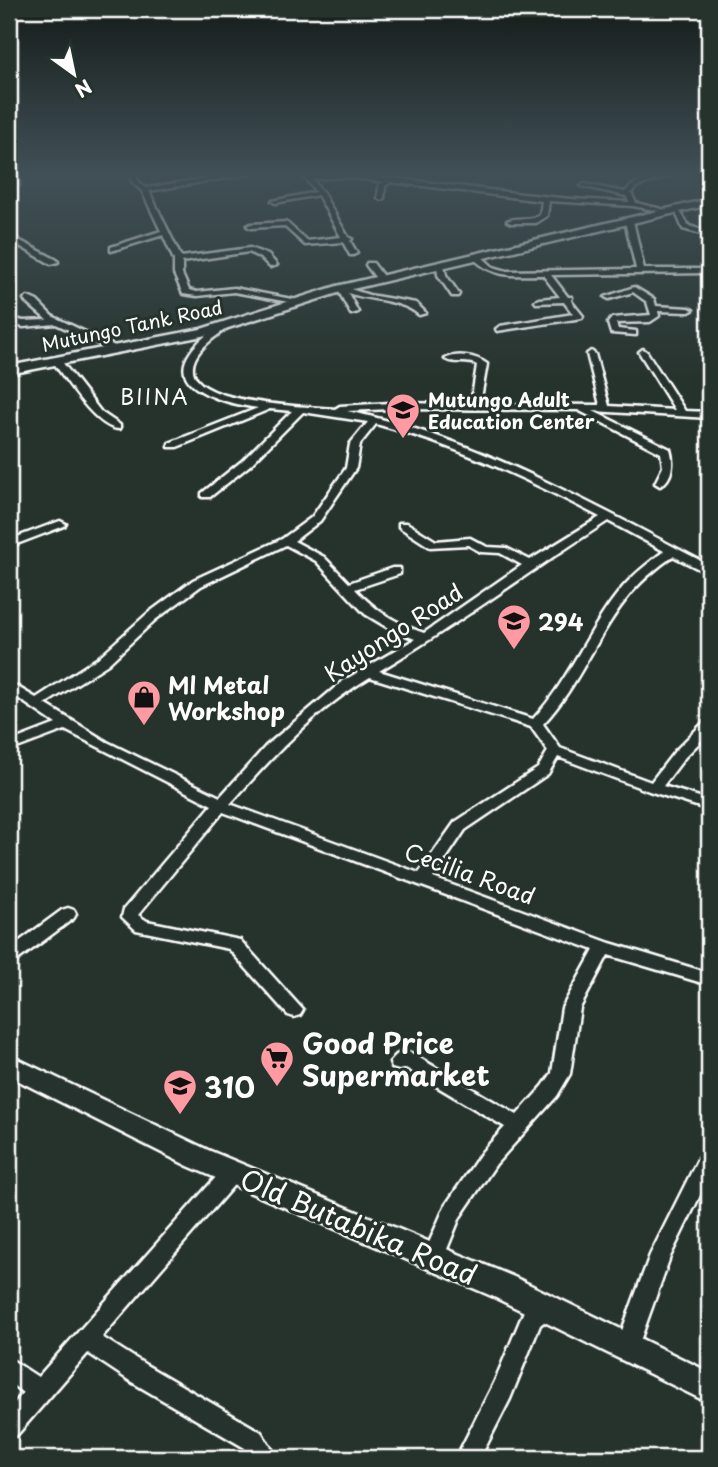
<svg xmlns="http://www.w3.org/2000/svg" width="718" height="1467" font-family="'Playpen Sans',sans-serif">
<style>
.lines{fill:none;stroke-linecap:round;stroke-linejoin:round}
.street-casing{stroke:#fff;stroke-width:5}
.secondary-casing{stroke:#fff;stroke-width:5}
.street{fill:#26332d;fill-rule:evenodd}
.secondary{fill:#26332d;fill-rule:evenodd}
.labels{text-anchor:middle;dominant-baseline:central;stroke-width:6;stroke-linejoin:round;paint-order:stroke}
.far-street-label{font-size:19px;fill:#fff;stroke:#26332d}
.far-poi-label{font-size:19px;font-weight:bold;fill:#fff;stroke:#26332d;text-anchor:start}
.far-neighbourhood-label{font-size:21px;letter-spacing:2px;fill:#fff;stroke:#26332d}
.poi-label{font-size:23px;font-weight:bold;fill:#fff;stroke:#26332d;text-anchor:start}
.street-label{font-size:23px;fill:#fff;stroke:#26332d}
.near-poi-label{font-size:28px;font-weight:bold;fill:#fff;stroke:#26332d;text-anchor:start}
.near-street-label{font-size:28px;fill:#fff;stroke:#26332d}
</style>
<rect width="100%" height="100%" fill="#26332d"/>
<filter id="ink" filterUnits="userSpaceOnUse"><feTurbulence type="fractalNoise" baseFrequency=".0143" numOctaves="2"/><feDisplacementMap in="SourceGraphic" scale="14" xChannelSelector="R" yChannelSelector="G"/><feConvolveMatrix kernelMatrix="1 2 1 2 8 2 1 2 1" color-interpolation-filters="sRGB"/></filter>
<g filter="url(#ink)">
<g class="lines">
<g class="street-casing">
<path id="street" d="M11,173H17L20,185H16Z
M129,173H135L138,181L146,188L240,173H256L149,191L181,257L250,248L268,255L277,265L270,267L262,259L249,252L182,262V274L189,290L197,292L234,288L297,300H300V304L234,292L197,296L183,294L174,274V260L163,235L111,251V247L161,231L142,191L133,183Z
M301,173C380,173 462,188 542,196C571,200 600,200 629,202L626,196L581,186L584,184L625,192C636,179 660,173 677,173L636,187L631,193L636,203L670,211V213L633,206L549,201L547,216L536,223H511L507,221C517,216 530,222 540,215L542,201L391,182L385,186L384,198L381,200L378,198L379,185L384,182L346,177L312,179L323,193L348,237L352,239L350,241L357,253L353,255H350L343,242L305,245L284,226L251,228L247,226L251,224L286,222L307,241L341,237L318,195L275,203L272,201L316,192Z
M675,210H679L689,226L709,232V236L683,229Z
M629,219L633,221L644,269H709V273L551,275L568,297H572L571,301L583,316L582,318L497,331L496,329L500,326L573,314L564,302L536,303L535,301L539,299L560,297L543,275C516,275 496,279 475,260V256H481L493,267L507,271L636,269L625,221Z
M9,235L57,260L58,262L51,264L9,240Z
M367,263H373L385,279L384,281H378L366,265Z
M437,264L444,266L446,275L459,294L458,296H452L438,275Z
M341,286L369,295L416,303L426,313L419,315C402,299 370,301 348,293L358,312L351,314L337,288Z
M634,287L654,299L656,306L689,308L693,310L689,312L658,311L659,316L650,322L616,323L618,329L636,331V335L611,333L608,323L612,318L651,315L647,302L633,292L609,299L605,297Z
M28,297L37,301L52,316L121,349L114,351L56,324L23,327L9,323V317L23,321L47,320L25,301L24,299Z
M223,324L226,325V329C215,337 201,346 195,359C174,406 312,406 335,409L340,406L391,403L471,404L477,365C467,359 454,365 445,359C457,353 475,355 487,364L480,404L600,405L587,354L591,351L595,354L609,406L675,410L639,352L643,349L647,352L685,411L709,412V418L593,411L670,449C674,462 673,479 660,486L655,483L663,467L661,453L578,410L391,409L347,411C478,438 592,505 709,565V574L673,556C658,567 644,578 632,592C597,633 580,685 543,724L560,748L651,782L675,751L704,722L709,721V733L685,757L663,786L709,800V810L649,791L558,757L548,774L465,830L433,878L610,943L709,973V985L608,955L580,1008L570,1074L557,1096L496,1164L460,1217L441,1264L434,1267L427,1264L423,1257L445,1206L482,1152L505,1127L406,1068L399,1070L392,1068L390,1063C395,1054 402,1050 411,1053L517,1115L543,1086L552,1073L562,1008L594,950L223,812L138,915L147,921L240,940L303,1010L300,1015L294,1017L288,1015L229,949L136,930L122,917L124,909L212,805L65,730L9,751V742L56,724L9,692V682L36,698L98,658L147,614L193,580L282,539L312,517L346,468L350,444L368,422L303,412L250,465L210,497H202V493L242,461L292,411L270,409L177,447H169V443L258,408C235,405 164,391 190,353C197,342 211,330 223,324ZM376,424C455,445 528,479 600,517L530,560L506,548L487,547L470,538L436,541L407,523H399V527L430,547L468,545L481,552L500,553L522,565L424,633C394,622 377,612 355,589L400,574V568H392L349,583L324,557L294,541L320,521L356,468L360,444ZM608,521L664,551C649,563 635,573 623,587C588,628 570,680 533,719L379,671C458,624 531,570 608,521ZM286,545L316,561L365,614L390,629L415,639L343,681L266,746L220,797L107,742L45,704L108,664L155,620L201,586ZM370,677L531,727L548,751L538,768L455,822L419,873L230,804C271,758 316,709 370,677Z
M53,358H59L101,412L120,425V429C97,430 66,379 53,362Z
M60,521L66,524L64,526L9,547V540Z
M68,908L74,910L76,914L74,918L15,962L9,964V949L62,910Z
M709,1149V1177L670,1257L635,1355L627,1358L619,1355L616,1347L650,1255L702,1151Z
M232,1164L239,1167L242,1173L239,1179L102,1337L146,1365L261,1432L278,1458H252L245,1448L130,1381L88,1353L17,1435L9,1439V1410L23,1393L9,1382V1358L38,1377L225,1167Z
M546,1297L554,1300L557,1307L554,1314L540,1325L510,1399L480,1458H456L494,1383L524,1311Z"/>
</g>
<g class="secondary-casing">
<path id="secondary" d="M709,199V205L344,291L203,336L9,374V366L201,329L337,286Z
M9,1055L208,1150L514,1277L709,1372V1403L494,1297L188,1166L9,1076Z"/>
</g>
<use href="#street" class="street"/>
<use href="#secondary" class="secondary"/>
</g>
</g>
<linearGradient id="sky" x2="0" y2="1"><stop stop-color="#151c19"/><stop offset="0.46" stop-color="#415057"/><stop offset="1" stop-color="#415057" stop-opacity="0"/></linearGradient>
<rect width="718" height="378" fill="url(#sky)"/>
<defs>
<g id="school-pin" transform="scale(1.75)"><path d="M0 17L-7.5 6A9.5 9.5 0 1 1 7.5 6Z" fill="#ff9aa2" stroke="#26332d"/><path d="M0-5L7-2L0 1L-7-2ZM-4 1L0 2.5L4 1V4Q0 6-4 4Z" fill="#111"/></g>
<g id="shop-pin" transform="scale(1.75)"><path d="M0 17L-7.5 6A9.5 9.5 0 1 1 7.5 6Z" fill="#ff9aa2" stroke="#26332d"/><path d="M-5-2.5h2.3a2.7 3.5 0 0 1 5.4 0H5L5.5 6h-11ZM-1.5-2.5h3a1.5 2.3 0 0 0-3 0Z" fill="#111"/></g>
<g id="supermarket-pin" transform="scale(1.75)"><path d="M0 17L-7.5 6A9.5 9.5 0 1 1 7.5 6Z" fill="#ff9aa2" stroke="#26332d"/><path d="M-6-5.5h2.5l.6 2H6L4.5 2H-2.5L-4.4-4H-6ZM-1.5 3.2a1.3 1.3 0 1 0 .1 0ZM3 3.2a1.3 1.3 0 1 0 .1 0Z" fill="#111"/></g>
</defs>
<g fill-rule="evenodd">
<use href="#school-pin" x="403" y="410"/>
<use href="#school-pin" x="514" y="621"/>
<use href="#shop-pin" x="144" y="697"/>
<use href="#supermarket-pin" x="277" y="1058"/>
<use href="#school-pin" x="180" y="1086"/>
</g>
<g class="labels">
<g class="far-street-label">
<text transform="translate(132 325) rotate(-12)">Mutungo Tank Road</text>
</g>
<g class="far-poi-label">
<text x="428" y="399">Mutungo Adult<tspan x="428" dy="22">Education Center</tspan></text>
</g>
<g class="far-neighbourhood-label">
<text x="155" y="396">BIINA</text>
</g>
<g class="poi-label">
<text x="538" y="621">294</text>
<text x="168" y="684">Ml Metal<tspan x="168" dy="26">Workshop</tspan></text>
</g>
<g class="street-label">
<text transform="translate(393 632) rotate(-33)">Kayongo Road</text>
<text transform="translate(470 873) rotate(20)">Cecilia Road</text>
</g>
<g class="near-poi-label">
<text x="302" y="1042">Good Price<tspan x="302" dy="32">Supermarket</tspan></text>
<text x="204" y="1086">310</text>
</g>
<g class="near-street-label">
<text transform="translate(359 1226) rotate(23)">Old Butabika Road</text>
</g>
</g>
<rect width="718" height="1467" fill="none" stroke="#26332d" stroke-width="35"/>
<rect x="18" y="18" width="683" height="1432" fill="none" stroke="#fff" stroke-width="2.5" filter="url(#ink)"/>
<g transform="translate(74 74) rotate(147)" stroke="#26332d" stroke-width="5" paint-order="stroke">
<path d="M0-5L12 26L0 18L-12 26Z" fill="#ffffff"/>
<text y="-10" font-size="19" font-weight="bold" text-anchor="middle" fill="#ffffff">N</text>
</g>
</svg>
